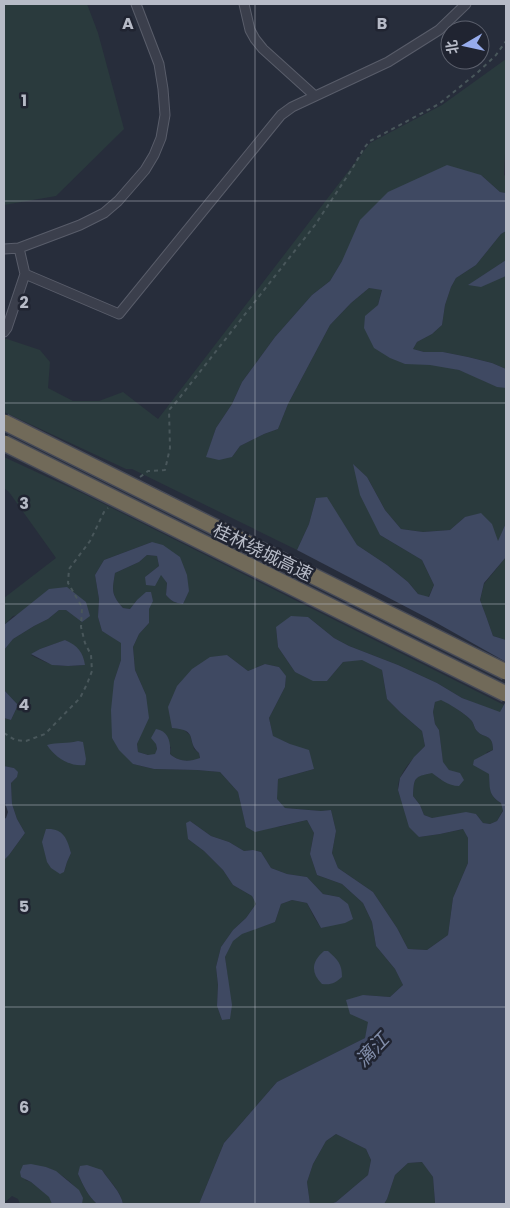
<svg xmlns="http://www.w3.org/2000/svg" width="510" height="1208" font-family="Poppins,'Noto Sans SC',sans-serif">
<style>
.green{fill:#2a3a3d;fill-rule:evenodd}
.water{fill:#3f4962;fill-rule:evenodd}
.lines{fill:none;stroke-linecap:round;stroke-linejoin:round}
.minor-casing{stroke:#595d6a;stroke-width:11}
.path{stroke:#49575b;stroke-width:2;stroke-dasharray:4 4;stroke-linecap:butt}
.minor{stroke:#3b3f4c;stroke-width:9}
.motorway-bridge-casing{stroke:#464a57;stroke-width:18;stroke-linecap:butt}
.motorway-bridge{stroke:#716a59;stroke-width:15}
.grid{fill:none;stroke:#b7bbc7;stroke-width:1;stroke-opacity:0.55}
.labels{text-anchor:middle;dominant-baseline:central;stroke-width:5;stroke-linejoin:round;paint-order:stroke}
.street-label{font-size:18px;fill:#b7bbc7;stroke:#202431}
.water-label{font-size:19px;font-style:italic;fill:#828eaa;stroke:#202431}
.grid-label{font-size:16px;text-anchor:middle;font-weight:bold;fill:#b7bbc7;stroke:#202431;stroke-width:5;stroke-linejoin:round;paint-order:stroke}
</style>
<rect width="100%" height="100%" fill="#272d3b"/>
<path class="green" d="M4,4H87L98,33L124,129L56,196L4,205Z
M506,59V153L505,154L504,175L506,176V193L500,192L481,175L342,261L330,281L312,295L275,337L242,382L232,404L216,428L207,456L232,457L240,446L264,434L278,429L288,404L330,325L351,303L369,288L382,289L378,305L405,364C423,364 443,364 459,370C476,375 489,386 506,388V523L498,542L465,517L450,530L423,532L401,529L385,510L367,477L353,465L380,535L422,560L434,585L428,598L418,594L408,582L387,565L357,545L343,523L316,498L309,524L297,550L132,469H126L4,412V338L40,350L50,362L48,388L73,401H99L123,392L158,419L370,143L442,105Z
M506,231V260L469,285L506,276V369L492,363L468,357L443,352H424L413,349L417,342L432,334L442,325L445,305L451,287L456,278L476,265L501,234Z
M4,457L84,494L504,705L500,713L462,698L437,683L398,665L349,646L334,638L308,617L276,627L278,647L295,672L327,681L343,662L362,659L382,670L387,699L401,713L422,731L425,746C415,756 397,774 398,789C398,796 415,828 419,837L440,834L464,829L468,838V863L453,898L448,935L427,950L408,949L397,928L373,892L338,868L332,853L336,831L331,810L321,811L285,808L276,799L278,779L314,769L290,744L273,737L269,718L285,687L286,677L279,667L265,664L248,671L227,655L183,729L190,735L194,749L199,753L200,759C189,762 179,762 170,754L171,747L156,744L157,750L155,755H148L138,752L137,744L142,731L146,695L135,670L133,647L139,634L149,623V609L137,600L130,609L123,608C111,594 112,591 115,573L139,562L147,555L157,556L159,566L145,577L161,574L167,583L166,595C171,601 175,603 183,604L189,590L152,542L104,560L95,575L99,599L98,617L102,631L121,642V660L114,681L133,764L154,769L197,770L220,772L238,792L246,826L278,827L307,820L314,833L310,854L317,875L342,884L363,903L372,922L376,946L395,969L403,985L390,997L363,995L369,1022L365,1038L277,1082L224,1143L199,1204H123C121,1191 109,1181 102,1170L78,1174C83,1185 88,1196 97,1204H82C83,1188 60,1173 46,1167L25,1180L31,1182L50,1197L52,1204H20L18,1199L12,1196L4,1203V857L5,858L9,855L25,833L17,819L12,804L11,783L17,777L14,768L4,766V718L11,720L18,705L4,690V650L13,639L34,626L48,619L59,610H66L82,621L86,602L13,616L4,625V598L56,558L9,492L4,488ZM66,640L84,665C60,667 53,667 31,655L40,649ZM190,821L211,836L229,842L244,851L253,850L261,852L271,868L287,874L307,877L323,894L339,897L331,925L321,928L314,917L307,903L292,900L281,904L275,922L242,933L233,940L225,957L228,979L222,1020L217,1006L218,985L216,967L221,947L233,930L246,918L256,904L252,896L233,885L223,870L204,851L188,839ZM61,833L71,853L67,862L64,872Z
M506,557V640L493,636L486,616L480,600L484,584Z
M441,699C451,705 463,712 471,720C474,723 474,728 477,731C484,739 493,733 493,750L487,752L479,768L490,774C490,788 488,795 501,803L503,810L497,821L490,824L483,823L476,814L432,818L424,815L420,805L413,796C414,777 414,777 432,772L441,780L449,770L443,763L439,730L435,724L433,712L435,702Z
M336,1134L366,1149L371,1160L368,1175L336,1202L330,1204H310L307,1182L313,1164L326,1141Z
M423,1162L433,1177L435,1202V1204H384L387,1199L395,1175L408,1163Z"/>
<path class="water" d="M447,165L481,175L500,192L506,193V231L501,234L476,265L456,278L451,287L445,305L442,325L432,334L417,342L413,349L424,352H443L468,357L492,363L506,369V388L497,387L459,370L430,365L405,364L390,358L374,348L364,328L365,316L378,305L382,290L369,288L351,303L330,325L288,404L278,429L264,434L240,446L232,457L219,460L206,457L216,428L232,404L242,382L275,337L312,295L330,281L342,261L360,220L388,192Z
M506,260V276L481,287L468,285Z
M353,464L367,477L385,510L401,529L423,532L450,530L465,517L481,513L492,524L498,541L506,523V557L484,583L480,600L486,616L493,636L506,640V662L435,622L297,550L309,524L316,498L327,497L357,545L387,565L408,582L418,594L429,597L434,585L422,560L380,535L360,495Z
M152,542L163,545L180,557L187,575L189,591L183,604C175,603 171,601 166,595L167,583L161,575L155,586L146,585L145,577L159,566L157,556L147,555L139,562L115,573C112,591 111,594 123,608L130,609L137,600L146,592H151L153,601L149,609V623L139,634L133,647L135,670L146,695L149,718L137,744L138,752L148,755L155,754L157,749L156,744L151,738L156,729C169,731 171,743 170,754C179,762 189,762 200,758L199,753C185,741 200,730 172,728L168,707L177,686L192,669L210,657L227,655L248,671L265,664L279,667L286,676L285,687L269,718L273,736L290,744L309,750L314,769L278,779L277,799L285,808L321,811L331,810L336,831L332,853L338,868L373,892L397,928L408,949L427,950L448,935L453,898L468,863V838L463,829L440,834L419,837L409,827L398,790L400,778L414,757L425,746L422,731L401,713L387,699L382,670L362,660L343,662L327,681H313L295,672L278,647L276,627L291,616L308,617L334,638L349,646L398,665L437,683L462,698L500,712L506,701V1204H435V1202L433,1177L422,1162L408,1163L395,1175L387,1199L384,1204H330L336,1202L368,1175L371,1160L366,1149L336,1134L326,1141L313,1164L307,1182L310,1204H199L224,1143L277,1082L365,1038L368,1022L350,1014L346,1000L363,995L390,997L403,985L395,969L376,946L372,922L363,903L342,884L317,875L310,854L314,833L307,820L255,832L246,827L238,792L220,772L197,770L154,769L133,764L119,750L112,738L111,710L114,681L121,660V643L102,631L98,617L99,599L95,575L104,560ZM441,700C451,705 463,712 471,720C474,723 474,728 477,731C484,739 493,733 493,750L474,760L473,765L489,774C490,788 488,795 501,803L503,811L497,821L490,824L483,823L476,814L466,812L432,818L424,815L420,805L413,796C414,777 414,777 432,773C440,779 448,786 459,786L464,780L460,773L449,770L443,762L439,730L435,724L433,712L435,702Z
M67,587L86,602L90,616L82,622L66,610H59L48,619L34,626L13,639L4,650V625L49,589Z
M65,640C78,646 83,652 85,665L68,666L52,665L31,654L40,649Z
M4,690L18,705L11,720L4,718Z
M78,741L83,742L86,759L85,765C69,767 55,757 47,745C58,742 66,744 78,741Z
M4,766L14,768L18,772L17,777L11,783L12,804L17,819L25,833L9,855L5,859L4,857V819L6,818L8,812L4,800Z
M190,821L211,836L229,842L244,851L253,850L261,852L271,868L287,874L307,877L323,894L339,897L348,904L353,919L345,923L321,928L307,903L292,900L281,904L275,922L242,934L233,941L225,957L232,1005L230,1019L222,1020L217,1006L218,985L216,967L221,947L233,930L246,918L256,904L252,896L233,885L223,870L204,851L188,839L186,823Z
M46,829C63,828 67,838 71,853L67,862L64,872L60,874L51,868L47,862L42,842Z
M324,951H328C338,960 342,964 342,977C335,983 332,985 322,984C311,973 311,962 324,951Z
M31,1164L46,1167L56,1171L79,1190L83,1198L82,1204H52L49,1197L31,1182L21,1177L20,1172L23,1165Z
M87,1165L102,1170C109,1181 121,1192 123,1204H97C88,1196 83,1185 78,1174L80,1166Z"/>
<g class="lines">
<g class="minor-casing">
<path id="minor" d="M244,4L250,30L255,39L263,49L315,96
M4,249L19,248L80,225L104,213L118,201L145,170L154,155L161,138L165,115L163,89L159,64L136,4
M25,274L119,314L281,115L292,107L388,62L439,30L466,4
M4,332L7,328L25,274L19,248"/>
</g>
<path class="path" d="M140,477L148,471L165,470L170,448L169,410L177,401L315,225L352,169L364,148L370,141L439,104L477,73L496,55L506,41
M4,733L15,740L26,741L45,734L80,698L87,684L92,671L91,655L85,643L81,627L82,607L68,583L69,569L90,541L104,512L108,508"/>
<use href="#minor" class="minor"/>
<g class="motorway-bridge-casing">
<path id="motorway-bridge" d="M4,422L506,672
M4,443L506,694"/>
</g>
<use href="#motorway-bridge" class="motorway-bridge"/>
</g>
<path class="grid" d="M255,4V1204M4,201H506M4,403H506M4,604H506M4,805H506M4,1007H506"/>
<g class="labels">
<g class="street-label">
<text transform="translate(263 552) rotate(26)">桂林绕城高速</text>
</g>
<g class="water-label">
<text transform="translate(372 1050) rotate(-46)">漓江</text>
</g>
</g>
<g class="grid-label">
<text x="128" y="29">A</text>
<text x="382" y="29">B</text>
<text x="24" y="106">1</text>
<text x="24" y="308">2</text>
<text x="24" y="509">3</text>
<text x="24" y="710">4</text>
<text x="24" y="912">5</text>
<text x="24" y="1113">6</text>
</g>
<rect width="510" height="1208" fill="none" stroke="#b7bbc7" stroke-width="10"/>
<g transform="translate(465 45) rotate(261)"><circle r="24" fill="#202431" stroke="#5c606d"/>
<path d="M0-4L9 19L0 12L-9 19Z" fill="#97acec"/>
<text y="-8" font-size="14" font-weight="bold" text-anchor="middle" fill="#b7bbc7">北</text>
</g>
</svg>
